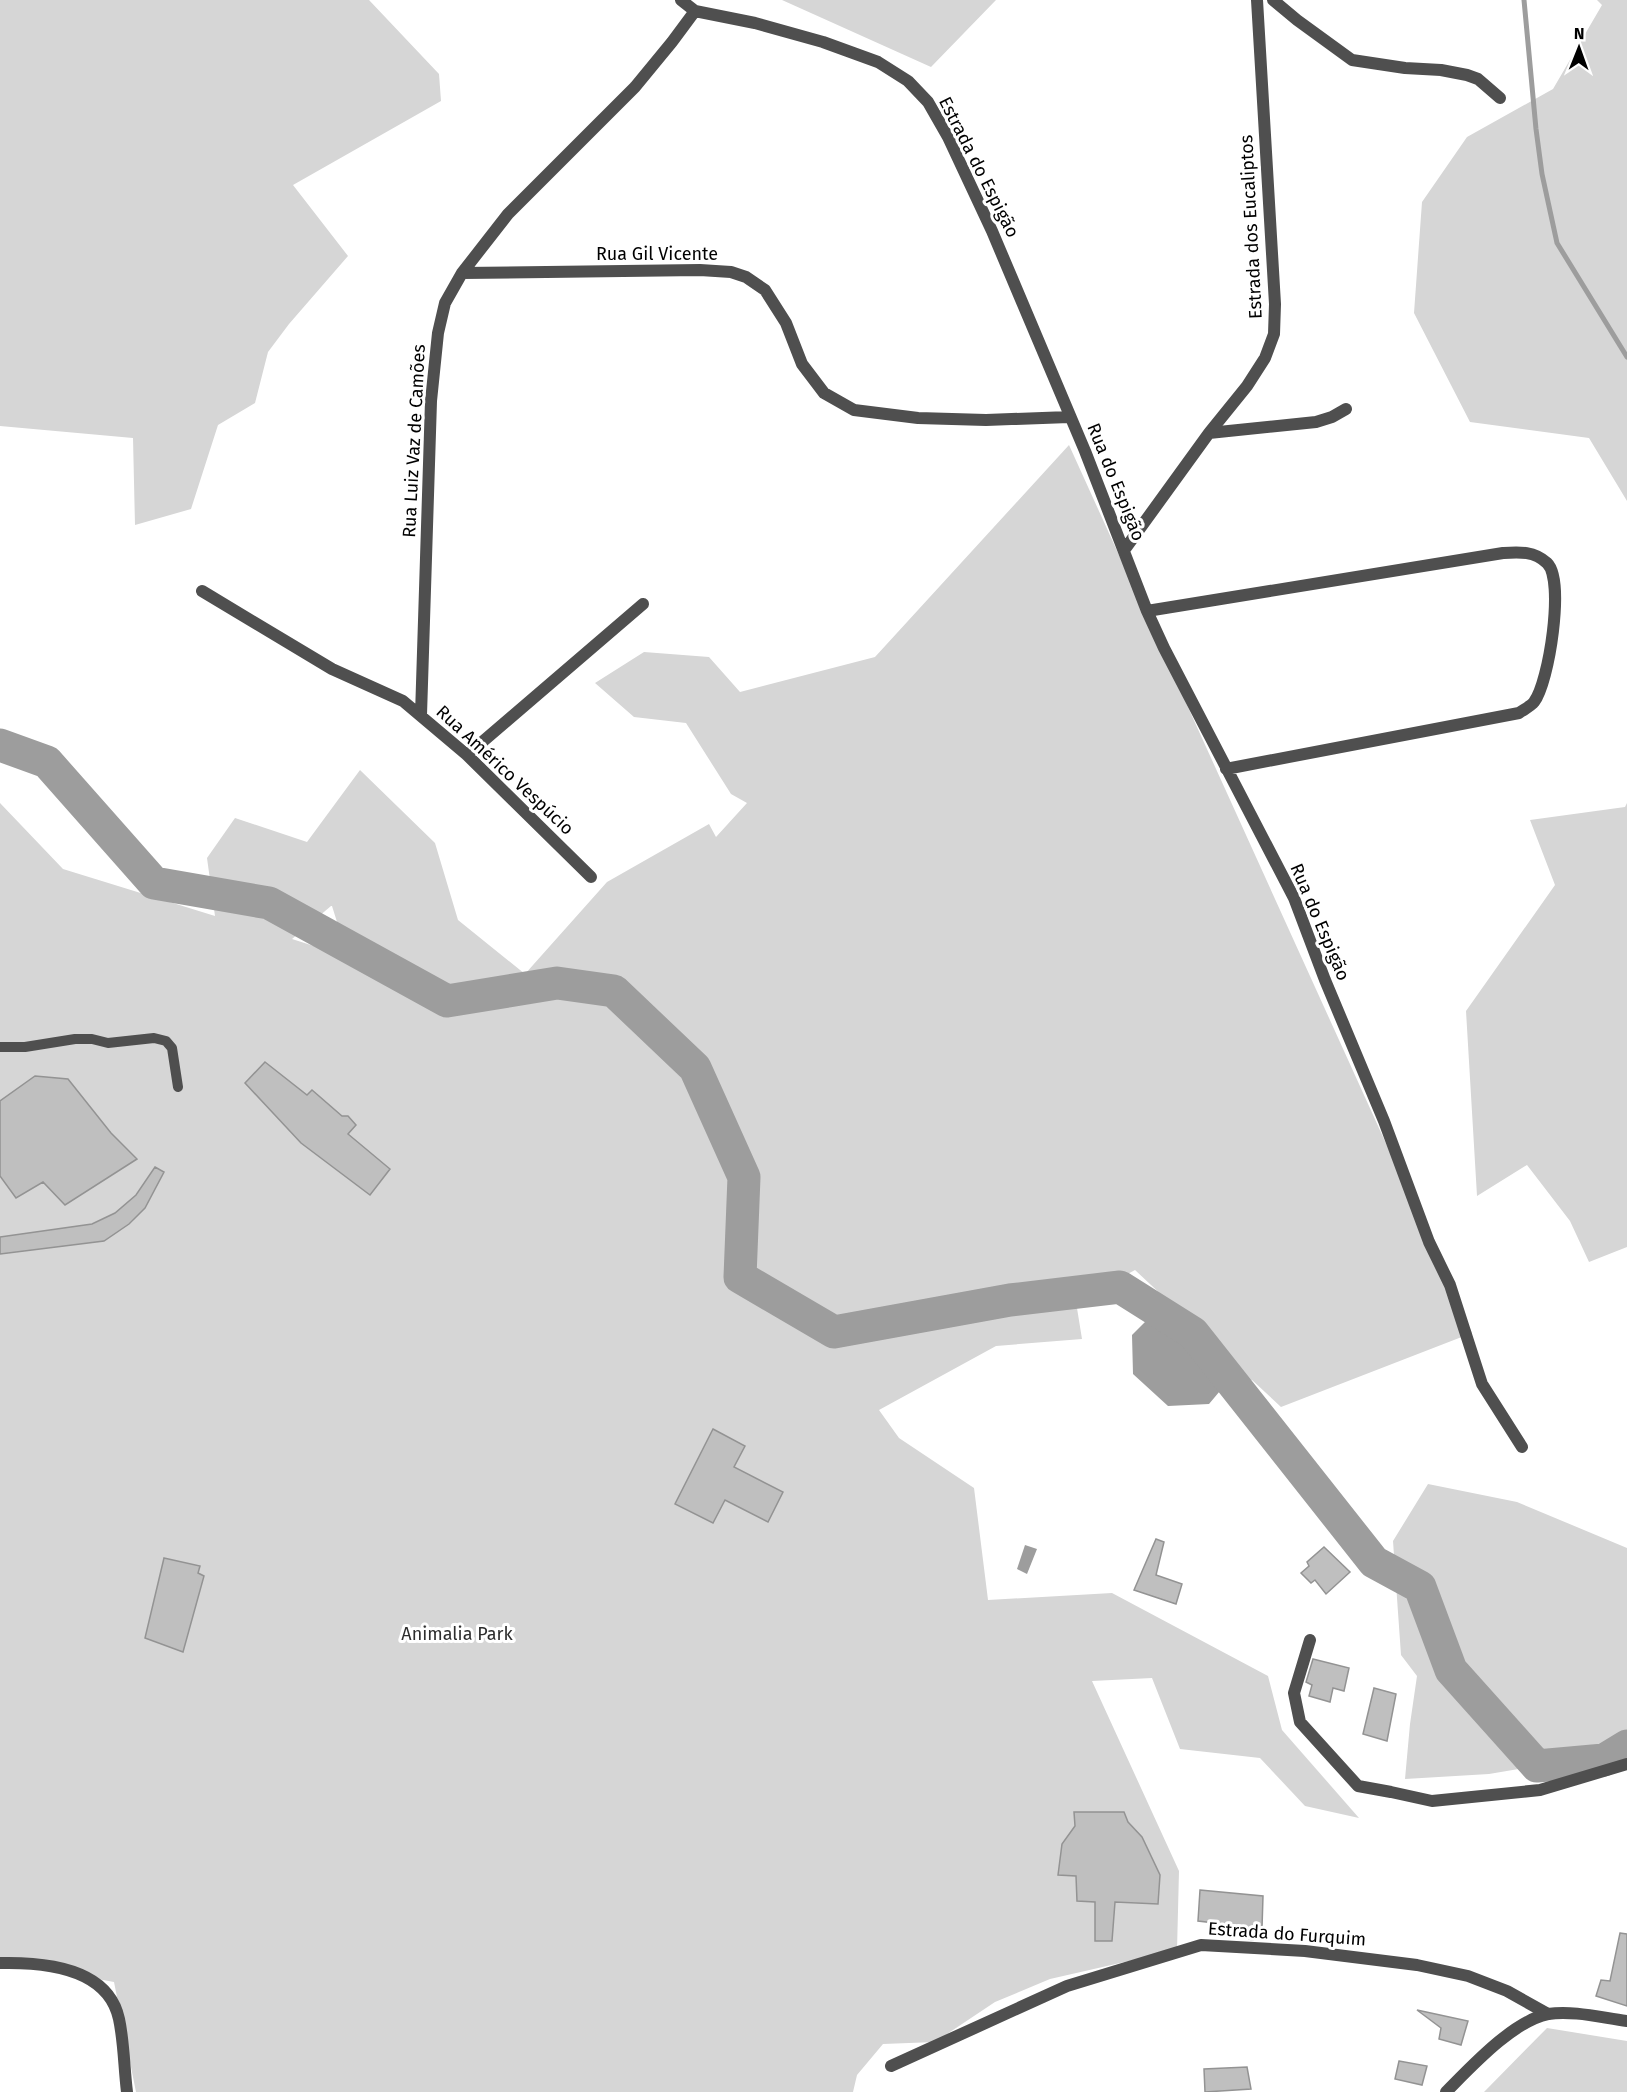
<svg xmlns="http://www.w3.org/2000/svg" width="1627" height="2092" font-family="'Fira Sans',sans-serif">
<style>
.green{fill:#d6d6d6;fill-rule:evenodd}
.water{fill:#9d9d9d}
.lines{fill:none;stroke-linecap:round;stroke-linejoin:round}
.stream{stroke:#9d9d9d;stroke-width:5}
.river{stroke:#9d9d9d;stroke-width:33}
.building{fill:#bfbfbf;stroke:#939393;stroke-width:1.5}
.service{stroke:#4f4f4f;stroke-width:10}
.minor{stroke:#4f4f4f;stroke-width:12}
.tertiary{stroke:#4f4f4f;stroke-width:12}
.labels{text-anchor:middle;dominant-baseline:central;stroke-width:6;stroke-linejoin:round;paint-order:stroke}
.street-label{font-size:18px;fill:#000;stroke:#fff}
.park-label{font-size:18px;fill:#2d2d2d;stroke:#fff}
</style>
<rect width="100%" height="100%" fill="#fff"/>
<path class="green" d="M0,0H369L439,74L441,101L293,185L348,256L289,324L268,352L255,403L218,425L191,509L135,525L133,438L0,426Z
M782,0H996L931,67Z
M1597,0H1627V501L1589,438L1470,422L1414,313L1422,202L1467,137L1553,89L1602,5Z
M1069,445L1472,1333L1281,1407L1252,1380L1232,1377L1214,1344L1135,1270L1076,1302L1082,1339L996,1346L879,1410L899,1438L974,1488L988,1600L1112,1593L1268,1676L1282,1730L1359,1818L1305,1806L1260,1758L1180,1749L1152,1678L1092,1681L1179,1871L1177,1950L1050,1979L995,2002L935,2042L883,2044L857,2075L853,2092H136L114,1982L0,1961V803L63,869L215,916L207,858L235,818L307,842L360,770L435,843L458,920L525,974L607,882L709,824L716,837L747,803L731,794L686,723L634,717L595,683L644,652L709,657L740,692L875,657ZM331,906H332L348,957L292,939Z
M1627,803V1247L1589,1262L1570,1221L1527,1165L1477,1196L1466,1011L1555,885L1530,820L1625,807Z
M1428,1484L1517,1502L1627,1548V1760H1604L1537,1766L1489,1774L1405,1779L1410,1724L1417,1676L1401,1655L1393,1541Z
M1547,2028L1627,2041V2092H1484Z"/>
<path class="water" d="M1157,1310L1193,1333L1230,1379L1209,1404L1168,1406L1133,1374L1132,1335Z
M1025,1545L1037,1549L1027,1574L1017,1569Z"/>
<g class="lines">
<path class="stream" d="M1524,0L1536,129L1542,174L1557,243L1627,357"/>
<path class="river" d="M0,745L47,762L154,883L269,903L447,1001L557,983L614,991L695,1068L744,1177L740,1277L834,1332L1010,1300L1120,1287L1193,1333L1374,1562L1420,1587L1451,1670L1537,1766L1604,1760L1627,1746"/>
</g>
<path class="building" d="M265,1062L307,1095L312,1090L342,1116H348L356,1125L348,1134L390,1169L370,1195L301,1143L245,1083Z
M35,1076L68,1079L111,1133L137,1159L65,1205L43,1182L16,1198L0,1176V1101Z
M155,1167L164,1172L145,1208L129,1224L104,1241L0,1254V1237L92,1224L115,1213L136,1195Z
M713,1429L745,1446L734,1467L783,1492L768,1522L725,1500L713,1523L675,1504Z
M1156,1539L1164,1542L1156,1575L1182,1584L1176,1604L1134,1590Z
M1324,1547L1350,1572L1326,1594L1315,1580L1311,1583L1301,1573L1309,1566L1307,1562Z
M164,1558L200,1566L198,1573L204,1576L183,1652L145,1638Z
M1313,1659L1349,1668L1344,1691L1333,1688L1330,1702L1309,1696L1312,1685L1306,1682Z
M1374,1688L1396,1694L1387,1741L1363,1734Z
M1074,1812H1124L1128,1822L1142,1837L1160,1875L1158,1904L1115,1902L1112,1941H1095V1902L1077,1901L1076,1876L1058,1875L1062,1844L1075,1826Z
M1200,1890L1263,1896L1262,1928L1253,1940L1249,1939L1241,1926L1198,1921Z
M1620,1933L1627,1934V2006L1596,1996L1601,1980L1610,1981Z
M1417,2010L1468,2021L1461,2045L1439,2039L1441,2028Z
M1399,2061L1427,2066L1422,2085L1395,2079Z
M1247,2067L1251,2089L1205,2092L1204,2069Z"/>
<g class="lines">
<path class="service" d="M0,1047H25L75,1039H92L108,1043L154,1038L166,1041L172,1048L178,1087"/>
<path class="minor" d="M681,0L695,11L755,23L823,42L878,62L908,81L928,102L948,137L992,231L1085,451L1147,611L1164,648L1294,898L1325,980L1384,1121L1429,1242L1450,1285L1482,1384L1522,1447
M1273,0L1297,20L1352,60L1405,68L1441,70L1467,75L1478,79L1500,98
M462,273L700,270L731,272L746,277L765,290L786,323L802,364L824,393L854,410L918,418L986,420L1069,417
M1209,433L1316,422L1332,417L1346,409
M1125,549L1209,433L1247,386L1265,358L1274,334L1275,304L1257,0
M202,591L332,669L403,701L467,755L591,877
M1147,611L1503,553C1520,552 1534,551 1547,563C1565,580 1549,683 1534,702C1531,706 1523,710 1519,713L1226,769
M421,715L431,401L438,333L445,303L462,273L508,214L635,87L672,42L695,11
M467,755L643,604
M1310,1640L1294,1693L1300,1722L1358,1786L1391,1792L1432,1801L1540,1790L1627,1764
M891,2066L1067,1986L1201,1945L1305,1951L1417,1965L1468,1976L1507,1991L1548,2014"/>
<path class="tertiary" d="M0,1963C42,1962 108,1967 119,2019C124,2042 124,2068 127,2092
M1446,2092C1471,2067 1513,2021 1548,2014C1573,2010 1603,2018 1627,2021"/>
</g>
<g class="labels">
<g class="street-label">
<text transform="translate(979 167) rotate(63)">Estrada do Espigão</text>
<text transform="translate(1251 227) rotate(-93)">Estrada dos Eucaliptos</text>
<text x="657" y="254">Rua Gil Vicente</text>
<text transform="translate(414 441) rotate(-87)">Rua Luiz Vaz de Camões</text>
<text transform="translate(1116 482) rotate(68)">Rua do Espigão</text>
<text transform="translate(505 770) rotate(43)">Rua Américo Vespúcio</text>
<text transform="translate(1320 922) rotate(67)">Rua do Espigão</text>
<text transform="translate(1287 1934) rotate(4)">Estrada do Furquim</text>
</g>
<g class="park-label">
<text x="457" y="1634">Animalia Park</text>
</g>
</g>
<g transform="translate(1579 48) rotate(1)" stroke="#ffffff" stroke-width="4.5" paint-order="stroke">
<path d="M0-4.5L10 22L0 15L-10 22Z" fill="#000000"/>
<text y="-9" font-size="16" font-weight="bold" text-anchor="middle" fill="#000000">N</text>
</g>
</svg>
